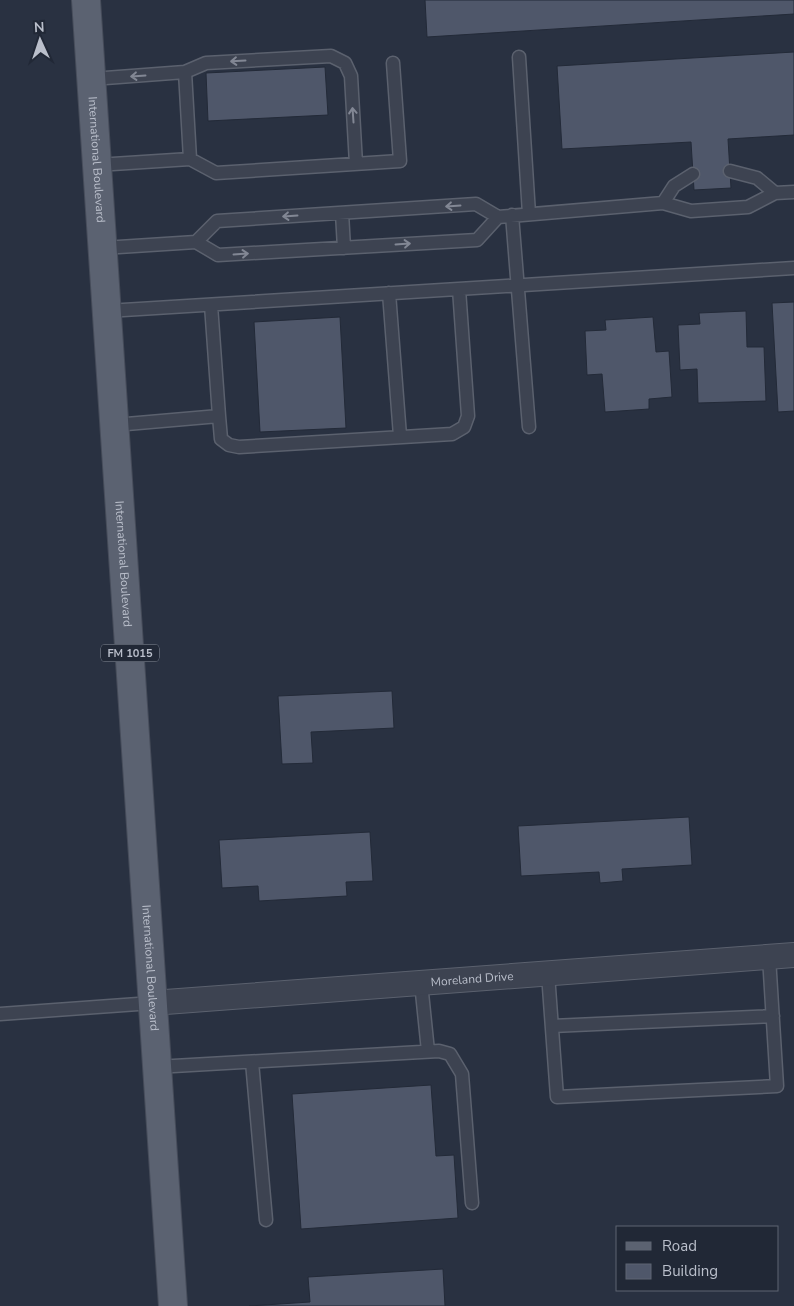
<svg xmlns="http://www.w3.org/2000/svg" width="794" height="1306" font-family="'Nunito Sans',sans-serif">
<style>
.building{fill:#4f576a;stroke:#232a38}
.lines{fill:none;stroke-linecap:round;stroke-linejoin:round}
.lane-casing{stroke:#5b616e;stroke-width:15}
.street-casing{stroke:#5b616e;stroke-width:26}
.primary-casing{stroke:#464c5a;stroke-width:30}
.lane{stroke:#3d4351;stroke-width:12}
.street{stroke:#3d4351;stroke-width:24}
.primary{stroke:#5b6271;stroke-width:28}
.oneway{stroke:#828794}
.labels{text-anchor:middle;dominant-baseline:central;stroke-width:4.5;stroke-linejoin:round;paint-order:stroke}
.shield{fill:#212836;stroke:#8c929e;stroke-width:1}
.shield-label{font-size:11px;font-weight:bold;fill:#babfcb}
.street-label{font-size:12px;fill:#babfcb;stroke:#212836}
</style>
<rect width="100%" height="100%" fill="#293141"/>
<path class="building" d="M425,0H794V14L427,37Z
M794,52V135L728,139L731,188L694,190L691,142L562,149L557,66Z
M325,67L328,115L208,121L206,73Z
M794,302V411L778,412L772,303Z
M746,311L747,347H764L766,401L698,403L697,369L680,370L678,325L700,324L699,313Z
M340,317L346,428L260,432L254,322Z
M653,317L656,352L669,351L672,397L649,399V409L605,412L602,374L587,375L585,331L606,330L605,320Z
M392,691L394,728L311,732L313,763L282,764L278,696Z
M689,817L692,865L622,869L623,881L600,883L599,872L521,876L518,826Z
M370,832L373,881L346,882L347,896L259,901L258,886L222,888L219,840Z
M431,1085L436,1156L454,1155L458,1218L301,1229L292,1094Z
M443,1269L445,1306H249L310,1302L308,1277Z"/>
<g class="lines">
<g class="lane-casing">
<path id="lane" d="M519,57L529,214
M185,72L190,159
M92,79L185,72L206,63L331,56L345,63L351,76L356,164
M97,165L190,159L216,173L400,161L393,63
M730,171L757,178L775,193
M663,203L674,186L693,174
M342,213L344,248
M512,215L529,427
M196,242L217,221L476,204L498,217L663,203L691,211L748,207L775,193L794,192
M103,248L196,242L218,255L477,240L498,217
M389,293L400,436
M211,305L219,416
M107,311L794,268
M115,425L219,416L221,439L229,445L239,447L452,434L464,427L468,416L459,289
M548,974L557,1097L777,1086L769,957
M421,983L428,1051
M0,1014L152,1003
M552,1026L773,1016
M252,1062L266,1220
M156,1067L439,1051L450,1054L462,1074L472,1203"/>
</g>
<g class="street-casing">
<g id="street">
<path id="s1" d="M152,1003L794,955"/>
</g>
</g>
<g class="primary-casing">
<g id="primary">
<path id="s2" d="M86,0L173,1306"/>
</g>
</g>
<use href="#lane" class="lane"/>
<use href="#street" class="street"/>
<use href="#primary" class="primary"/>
</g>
<defs><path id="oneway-shaft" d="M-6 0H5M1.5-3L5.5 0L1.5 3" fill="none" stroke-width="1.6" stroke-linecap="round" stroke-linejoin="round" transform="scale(1.25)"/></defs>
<g class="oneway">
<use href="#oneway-shaft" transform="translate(238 61) rotate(177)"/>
<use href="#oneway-shaft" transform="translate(138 76) rotate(176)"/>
<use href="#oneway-shaft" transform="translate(353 115) rotate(-94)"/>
<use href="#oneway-shaft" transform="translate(453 206) rotate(176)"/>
<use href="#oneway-shaft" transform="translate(290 216) rotate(176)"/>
<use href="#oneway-shaft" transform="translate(403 244) rotate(-4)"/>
<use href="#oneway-shaft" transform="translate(241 254) rotate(-4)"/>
</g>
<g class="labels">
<rect class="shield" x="101" y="644.5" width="58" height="17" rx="4"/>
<g class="shield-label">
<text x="130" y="653">FM 1015</text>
</g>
<g class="street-label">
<text stroke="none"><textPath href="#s2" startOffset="160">International Boulevard</textPath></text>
<text stroke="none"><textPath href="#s2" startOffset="565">International Boulevard</textPath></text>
<text stroke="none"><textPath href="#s2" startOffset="970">International Boulevard</textPath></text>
<text stroke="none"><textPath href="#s1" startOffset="321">Moreland Drive</textPath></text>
</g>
</g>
<rect x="616" y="1226" width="162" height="65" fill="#212836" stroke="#5e6472"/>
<rect x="626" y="1242" width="25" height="8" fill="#5b6271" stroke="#5e6472"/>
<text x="662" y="1251" font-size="15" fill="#babfcb">Road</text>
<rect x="626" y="1264" width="25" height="15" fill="#4f576a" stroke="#5e6472"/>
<text x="662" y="1276" font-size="15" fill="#babfcb">Building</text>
<g transform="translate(40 40) rotate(357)" stroke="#212836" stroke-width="4" paint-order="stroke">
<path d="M0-4L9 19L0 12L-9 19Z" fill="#babfcb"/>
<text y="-8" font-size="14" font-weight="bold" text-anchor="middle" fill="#babfcb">N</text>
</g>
</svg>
